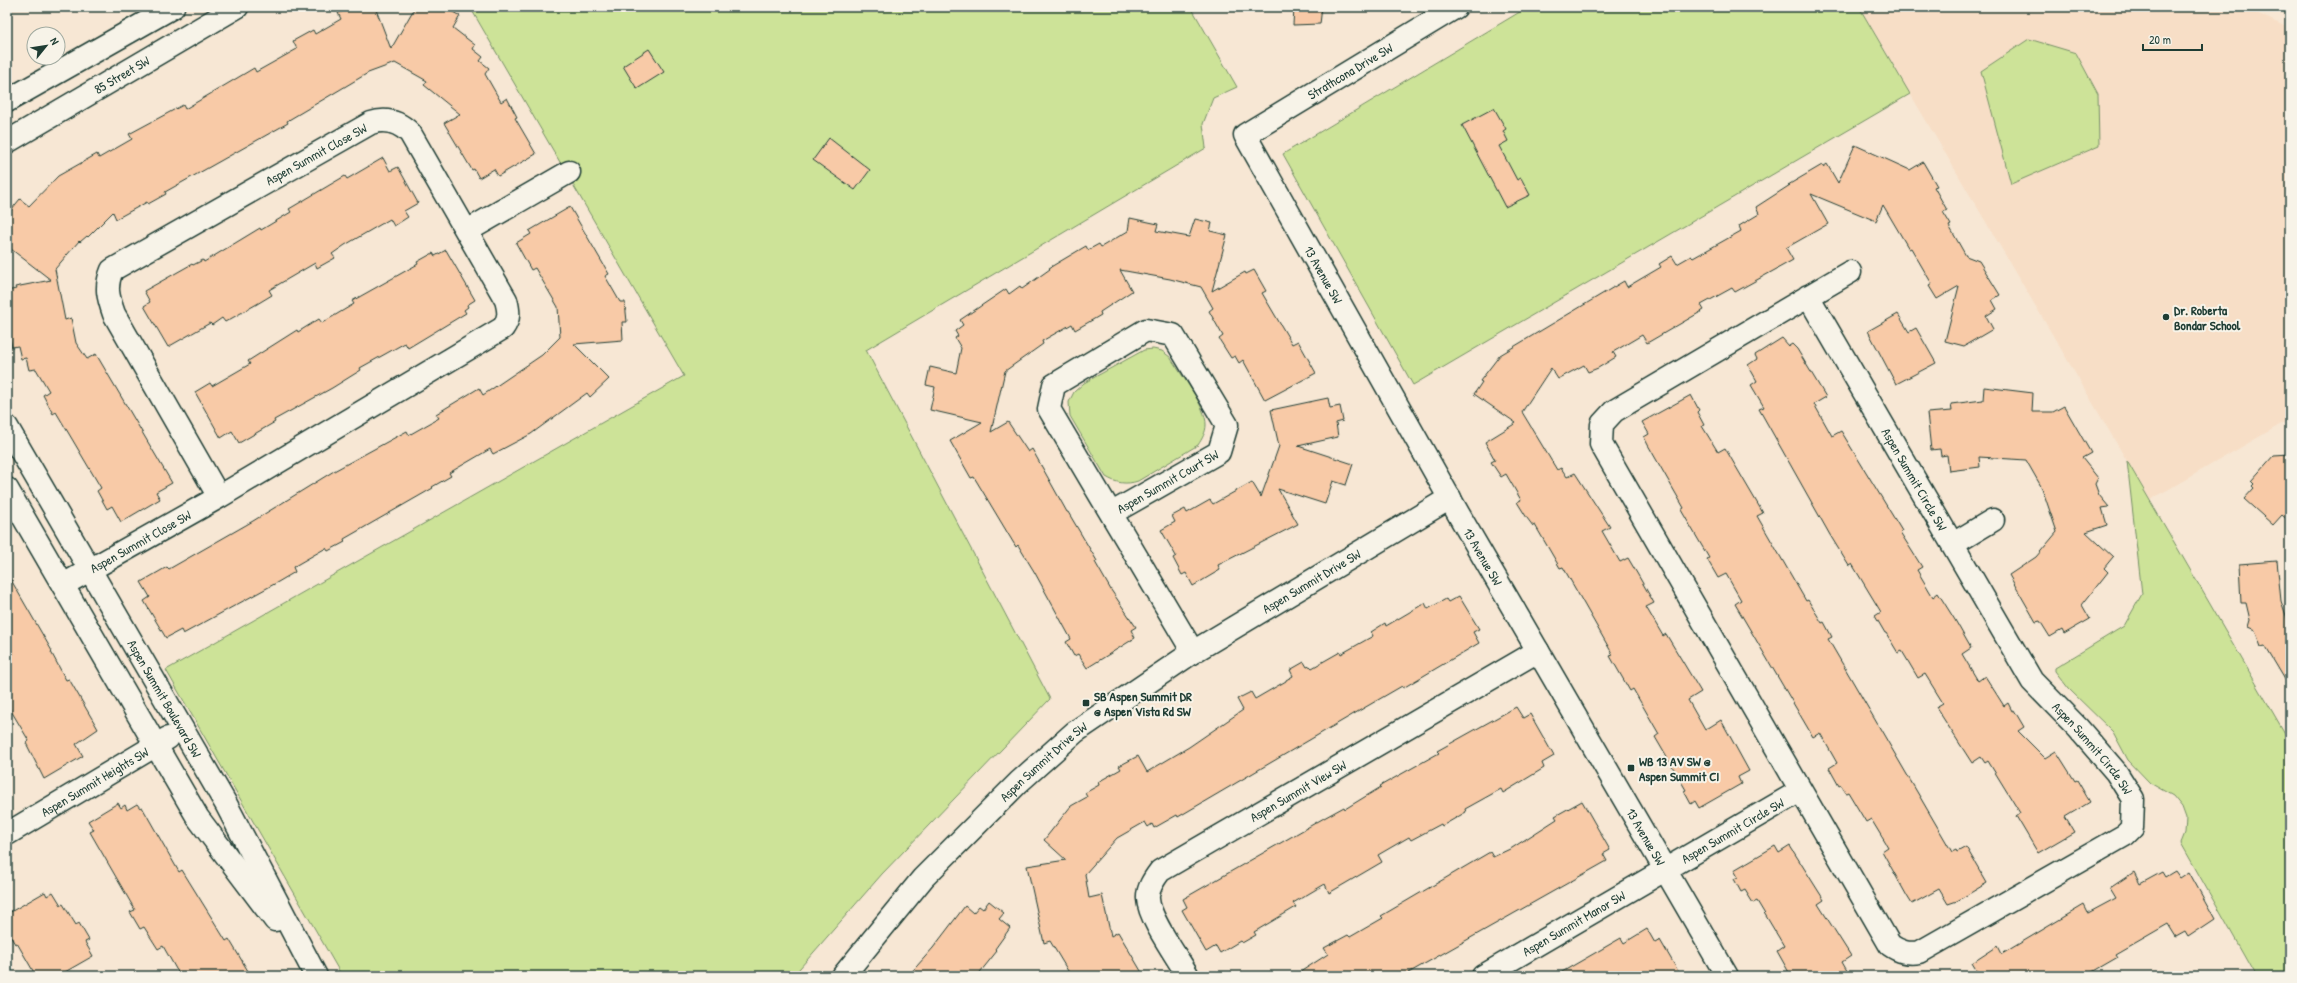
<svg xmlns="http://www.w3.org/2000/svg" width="2297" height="983" font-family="'Patrick Hand',sans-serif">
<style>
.built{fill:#f7dec6}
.green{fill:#cde398;stroke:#769066}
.building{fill:#f8caa7;stroke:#1f3d34}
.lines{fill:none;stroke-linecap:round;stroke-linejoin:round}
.minor-casing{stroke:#1f3d34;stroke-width:25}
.major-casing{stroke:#1f3d34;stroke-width:25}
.minor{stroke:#f7f3e8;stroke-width:22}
.major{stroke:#f7f3e8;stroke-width:22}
.poi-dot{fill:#1f3d34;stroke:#f7f3e8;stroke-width:1.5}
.labels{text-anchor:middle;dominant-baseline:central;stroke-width:4;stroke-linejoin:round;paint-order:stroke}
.street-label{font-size:13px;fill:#1f3d34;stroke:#f7f3e8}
.poi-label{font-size:13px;font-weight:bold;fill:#1f3d34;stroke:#f7f3e8;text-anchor:start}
</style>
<rect width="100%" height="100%" fill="#f7e7d4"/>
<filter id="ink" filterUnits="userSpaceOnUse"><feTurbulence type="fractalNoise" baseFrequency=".025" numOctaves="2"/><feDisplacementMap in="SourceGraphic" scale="8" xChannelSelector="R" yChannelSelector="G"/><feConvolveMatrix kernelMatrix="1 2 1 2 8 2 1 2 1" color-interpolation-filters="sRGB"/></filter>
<g filter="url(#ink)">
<path class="built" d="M1859,7H2248L2250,10L2282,25H2290V419L2150,500Z"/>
<path class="green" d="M470,7H1191L1237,87L1213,98L1203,124L1206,148L866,350L1050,699L882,874L793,976H342L166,670L684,376Z
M1528,7H1859L1910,94L1413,385L1283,154Z
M2029,39L2076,53L2098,94L2099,146L2011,184L1981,71Z
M1153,349L1162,351L1170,357C1180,373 1207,408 1206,425C1206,432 1202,439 1198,445L1138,481C1126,485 1116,483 1106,477L1070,416L1069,402L1074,392L1084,383L1144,350Z
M2127,461L2290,742V976H2256L2181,843L2185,833L2186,818L2182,807L2173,796L2150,783L2128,760L2113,732L2069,689L2055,671V668L2124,626L2142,594Z"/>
<path class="building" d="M355,7H375L391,49L415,7H444L460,16L453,28L475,45L473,49L483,57L480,61L489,68L485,74L501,102L507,98L517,117L515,118L536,154L498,176L494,169L479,178L474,169L472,170L444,123L460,114L424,85L427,81L395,63L368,73L287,121L288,123L165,192L166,194L148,204L147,202L116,219L113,212L88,237L87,236L80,242L79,241L55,269L65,320L71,318L76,343L87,359L96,354L172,483L156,492L160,499L121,522L112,506L107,509L97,491L101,488L56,412L53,414L43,395L49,391L36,369L29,370L26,358L21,359L18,346L12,347L7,325V291L16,289L15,287L51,280L7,246V215L20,199L29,206L58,176L97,154L99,158L132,139L129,134L183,105L185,109L254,68L256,72L297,49L293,41L313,30L315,34L341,19L338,13Z
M1294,7H1322L1320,24L1293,25Z
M649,49L664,72L637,89L623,66Z
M1494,108L1506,129L1503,131L1508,141L1499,146L1517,180L1521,178L1530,195L1505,207L1462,125Z
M829,138L870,170L855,190L813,160Z
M1855,145L1910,170L1923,162L1937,186L1934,187L1947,210L1943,212L1951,225L1949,226L1966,256L1979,261L2000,295L1992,300L1997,309L1986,316L1993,329L1964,346L1945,341L1959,286L1937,299L1929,286L1932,284L1911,248L1909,249L1883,205L1876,221L1811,194L1828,224L1786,248L1793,260L1735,292L1732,288L1701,305L1704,310L1647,343L1642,335L1613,352L1616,357L1598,368L1588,372L1584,365L1558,379L1551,368L1522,412L1557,470L1561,468L1567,477L1575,473L1610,527L1602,531L1620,562L1628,558L1638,575L1654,603L1646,607L1663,636L1666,634L1701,692L1688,700L1705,730L1721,720L1749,771L1738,777L1741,784L1699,808L1695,801L1691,804L1684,791L1686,790L1655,737L1659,734L1633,689L1630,691L1610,656L1613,655L1563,567L1560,568L1535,525L1533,526L1527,518L1517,502L1521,500L1506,474L1501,477L1491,462L1495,460L1485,442L1516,423L1474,394L1482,382L1480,381L1500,355L1624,281L1627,287L1661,267L1659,264L1672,256L1677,264L1691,256L1693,258L1741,231L1739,226L1759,214L1756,207L1790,185H1788L1822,165L1823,167L1827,164L1838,183Z
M383,158L390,171L398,167L418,203L404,211L408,217L394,226L390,219L345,245L332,254L335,258L317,268L315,263L269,290L272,295L257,304L225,322L222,318L212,325L210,323L168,347L144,306L150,302L144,291L192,264L193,265L203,260L204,262L260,228L261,230L291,212L289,209L333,183L345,176L347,179Z
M570,207L609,274L605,276L620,302H625L627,322H622L623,340L574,344L609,379L590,397L587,393L531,434L493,454L490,449L449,473L451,476L432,487L433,488L344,539L345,542L328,551L326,548L293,567L295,572L278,582L183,634L181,630L166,638L144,601L150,597L141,582L167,567L169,569L253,521L334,471L407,431L409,435L439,418L436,414L479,388L483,395L542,355L560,337L558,307L535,268L531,270L516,243L531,234L529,231Z
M1130,218L1158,224L1156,231L1189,237L1195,219L1212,223L1210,231L1227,235L1212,291L1245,272L1246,274L1254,270L1266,291L1262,293L1292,344L1298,341L1316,373L1265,400L1243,360L1239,363L1235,356L1231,358L1219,339L1223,336L1209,311L1213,308L1201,287L1170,279L1120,270L1132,291L1100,312L1101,315L1075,330L1072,324L1042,341L1043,344L1005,371L991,432L1008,422L1028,452L1032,449L1067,512H1068L1097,561L1095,562L1111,590L1136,627L1131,630L1135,638L1087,668L1078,654L1074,656L1066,642L1071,639L1035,573L1018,545L1016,547L974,477L971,478L950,441L982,422L930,410L935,387L926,385L930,367L956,373L961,348L955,338L958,336L955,331L963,325L960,320L1006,289L1009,294L1020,286L1022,289L1050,269L1049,268L1086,246L1088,250L1099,244L1101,247L1128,231Z
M446,250L475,300L467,305L468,307L464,310L466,313L408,348L405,343L360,368L361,370L332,388L274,420L275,422L239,443L232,431L221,438L195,392L210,383L212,386L250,364L248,361L297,330L298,332L319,319L322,323L354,304L352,301L418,264L417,262L433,253L435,256Z
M1898,314L1909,332L1916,328L1936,363L1896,384L1868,331Z
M1782,338L1789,346L1792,344L1797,349L1826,397L1814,404L1832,436L1841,431L1902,531L1900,532L1922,567L1917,570L1933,597L1938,593L1955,620L1971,648L1962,654L1978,681L1985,676L2004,706L2008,703L2012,711L2014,710L2024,727L2018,731L2045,758L2056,751L2075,781L2077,780L2090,802L2065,817L2074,832L2038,853L2016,816L2020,813L1988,761L1985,763L1981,757L1972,763L1936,707L1943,703L1925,674L1918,678L1902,651L1898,653L1886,633H1885L1875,616L1881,612L1852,564L1849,566L1830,535L1759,409L1764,407L1751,385L1757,381L1748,365L1757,359L1755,355Z
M1984,387L2033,393L2032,412H2053L2064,406L2091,453L2082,458L2098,478L2095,484L2099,495L2109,507L2102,508L2107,525L2086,532L2113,557L2104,568L2108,572L2082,605L2090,619L2064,634L2062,630L2050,637L2040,621L2036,622L2009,575L2036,557L2057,532L2042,488L2026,460L1979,457L1980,467L1949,471L1947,455L1941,456L1940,449L1931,450L1927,413L1952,411L1951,404L1983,400Z
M1691,395L1699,410L1697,412L1704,425L1702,426L1718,452L1725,448L1763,513L1757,516L1776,549L1806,601L1808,600L1822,623L1824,622L1832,637L1828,639L1952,852L1956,850L1957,852L1966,847L1987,883L1957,901L1948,904L1939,889L1912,904L1907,896L1882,851L1888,847L1871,819L1866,822L1848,792L1846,793L1841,785L1839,786L1829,768L1837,763L1820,733L1813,737L1735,604L1741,600L1726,574L1718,578L1707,559L1709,558L1681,510L1684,508L1648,445L1644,437L1649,434L1642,422Z
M1328,398L1330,408L1340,406L1343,421L1336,423L1338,437L1298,446L1353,464L1346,485L1333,481L1325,504L1278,489L1298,524L1218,565L1220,570L1193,586L1186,573L1182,575L1173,558L1176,556L1161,530L1175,522L1172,516L1185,509L1187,513L1210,500L1213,504L1252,482L1261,497L1279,446L1271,410Z
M2290,454V522L2282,515L2273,525L2244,499L2254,488L2252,486L2254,484L2251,481L2274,455Z
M2277,561L2281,601L2290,627V688L2265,646L2261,647L2255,630L2248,627L2250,620L2246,603H2241L2239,564Z
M7,573L52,651L51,652L66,680L69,679L98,729L76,744L83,756L44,779L26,743L29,741L7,704Z
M1459,596L1479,629L1473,632L1479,643L1403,688L1402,686L1364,708L1178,817L1177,815L1154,828L1152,824L1148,827L1145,822L1117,838L1085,874L1089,898L1102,895L1111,936L1118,932L1144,976H1071L1050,941L1044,943L1027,866L1066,860L1044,840L1071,806L1087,797L1085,793L1099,785L1098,782L1121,769L1119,766L1138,756L1147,772L1189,747L1243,710L1237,699L1251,692L1255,699L1286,681V680L1293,676L1290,670L1304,662L1307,667L1310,666L1312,668L1340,652L1341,654L1373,636L1371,632L1385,623L1386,626L1425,603L1428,609L1446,599L1448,602Z
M1516,707L1523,718L1530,714L1554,756L1542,763L1544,768L1503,793L1501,789L1465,809L1466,812L1442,826L1441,824L1411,840L1409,837L1378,855L1382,862L1329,893L1325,884L1293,903L1296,907L1254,932L1256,935L1242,943L1240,941L1220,953L1216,946L1206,952L1182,910L1187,907L1183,899L1324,818L1344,807L1345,809L1381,787L1380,786L1439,753L1437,751Z
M1582,801L1610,850L1603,854L1607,861L1403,976H1294L1328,954L1324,948L1348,935L1350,937L1383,918L1381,916L1490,852L1493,857L1512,848L1557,819L1555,816Z
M118,803L121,808L125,805L127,810L137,804L140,808L142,807L179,872L182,870L226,941L229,939L251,976H180L163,946L158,949L144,927L140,929L130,912L135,910L90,832L94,830L88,821Z
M1775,846L1779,853L1790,846L1824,900L1818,904L1851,956L1842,962L1850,976H1791L1777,951L1784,946L1757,901L1753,903L1745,890L1741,892L1734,879L1738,877L1734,870Z
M2175,871L2180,878L2189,872L2215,919L2188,937L2185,932L2176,937L2168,924L2116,954L2118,957L2085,976H1980L1972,963L1998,946L2002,954L2084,905L2088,913L2116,898L2110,888L2134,872L2140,884L2162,872L2165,877Z
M45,892L47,896L53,892L61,905L63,904L76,925L79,923L89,940L85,942L93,956L58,976H36L17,943L15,944L7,931V914Z
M989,901L1004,913L999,919L1010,928L995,949L997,951L977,976H908L933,948L965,906L973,913L979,906L983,909Z
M1647,929L1655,943L1660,940L1681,976H1555L1621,938L1624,943Z"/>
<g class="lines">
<g class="minor-casing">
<g id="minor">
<path id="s1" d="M1456,7L1245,135L1463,522L1727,976"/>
<path d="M467,231L569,172"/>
<path id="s2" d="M1808,296L2032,681L2078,728L2116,772L2133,799L2132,828L2125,835L1920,952C1908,954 1900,952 1890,945L1601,444L1602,424L1614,411L1850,272"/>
<path id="s3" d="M7,427L226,804L316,976"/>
<path d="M7,489L198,818L275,920"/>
<path id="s4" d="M1112,513L1219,452L1227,425L1173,335L1146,330L1054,385L1049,409L1193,652"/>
<path d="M1953,544L1993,520"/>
<path id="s5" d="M63,585L219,497L503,328C510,318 509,311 506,300L410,133C399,122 386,118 371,123L112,270C105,287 108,297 114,314L219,497"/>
<path id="s6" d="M7,834L168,738"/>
<path id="s7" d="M843,976L923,878L1019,782L1075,732L1193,652L1450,498"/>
<path id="s8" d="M1188,976C1178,958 1149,919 1148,899C1147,889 1154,879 1160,871L1538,651"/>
<path id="s9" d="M1483,976L1800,791"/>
</g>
</g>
<g class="major-casing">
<g id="major">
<path d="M7,101L173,7"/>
<path id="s10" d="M7,142L237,7"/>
</g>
</g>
<use href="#minor" class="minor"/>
<use href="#major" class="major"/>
</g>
</g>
<g class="poi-dot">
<circle cx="2166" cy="317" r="4"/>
<rect x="1082" y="699" width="8" height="8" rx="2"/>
<rect x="1627" y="764" width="8" height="8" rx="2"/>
</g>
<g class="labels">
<g class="street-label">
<text transform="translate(1350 71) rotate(-31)">Strathcona Drive SW</text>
<text stroke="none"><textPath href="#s10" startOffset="133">85 Street SW</textPath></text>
<text transform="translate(316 154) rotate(-29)">Aspen Summit Close SW</text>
<text stroke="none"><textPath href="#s1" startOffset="407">13 Avenue SW</textPath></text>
<text stroke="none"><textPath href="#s2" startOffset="212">Aspen Summit Circle SW</textPath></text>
<text stroke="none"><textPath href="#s4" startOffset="64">Aspen Summit Court SW</textPath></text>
<text stroke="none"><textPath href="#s5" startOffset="89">Aspen Summit Close SW</textPath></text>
<text stroke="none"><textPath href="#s1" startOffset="731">13 Avenue SW</textPath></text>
<text stroke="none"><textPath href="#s7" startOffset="618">Aspen Summit Drive SW</textPath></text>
<text stroke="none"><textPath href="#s3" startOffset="314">Aspen Summit Boulevard SW</textPath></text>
<text stroke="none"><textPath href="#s2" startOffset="536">Aspen Summit Circle SW</textPath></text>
<text stroke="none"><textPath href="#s7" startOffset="294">Aspen Summit Drive SW</textPath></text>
<text stroke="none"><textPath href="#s6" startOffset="102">Aspen Summit Heights SW</textPath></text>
<text stroke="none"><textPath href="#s8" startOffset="278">Aspen Summit View SW</textPath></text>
<text stroke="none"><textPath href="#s9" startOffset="289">Aspen Summit Circle SW</textPath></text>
<text stroke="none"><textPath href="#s1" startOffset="1055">13 Avenue SW</textPath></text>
<text stroke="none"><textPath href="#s9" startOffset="105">Aspen Summit Manor SW</textPath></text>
</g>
<g class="poi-label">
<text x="2174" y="310">Dr. Roberta<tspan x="2174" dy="15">Bondar School</tspan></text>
<text x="1094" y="696">SB Aspen Summit DR<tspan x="1094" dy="15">@ Aspen Vista Rd SW</tspan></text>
<text x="1639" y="761">WB 13 AV SW @<tspan x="1639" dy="15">Aspen Summit CI</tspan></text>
</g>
</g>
<rect width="2297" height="983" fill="none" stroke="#f7f3e8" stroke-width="24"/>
<rect x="12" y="12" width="2273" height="959" fill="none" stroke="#1f3d34" stroke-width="1.5" filter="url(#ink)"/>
<g transform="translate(46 46) rotate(60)"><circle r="19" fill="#f7f3e8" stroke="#a1aaa0"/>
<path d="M0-3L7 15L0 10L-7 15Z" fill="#1f3d34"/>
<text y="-6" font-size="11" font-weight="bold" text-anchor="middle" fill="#1f3d34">N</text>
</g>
<path d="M2143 44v6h59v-6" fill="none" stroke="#1f3d34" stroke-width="2"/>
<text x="2149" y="44" font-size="12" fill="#1f3d34" stroke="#f7f3e8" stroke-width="3" paint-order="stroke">20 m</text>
</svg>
